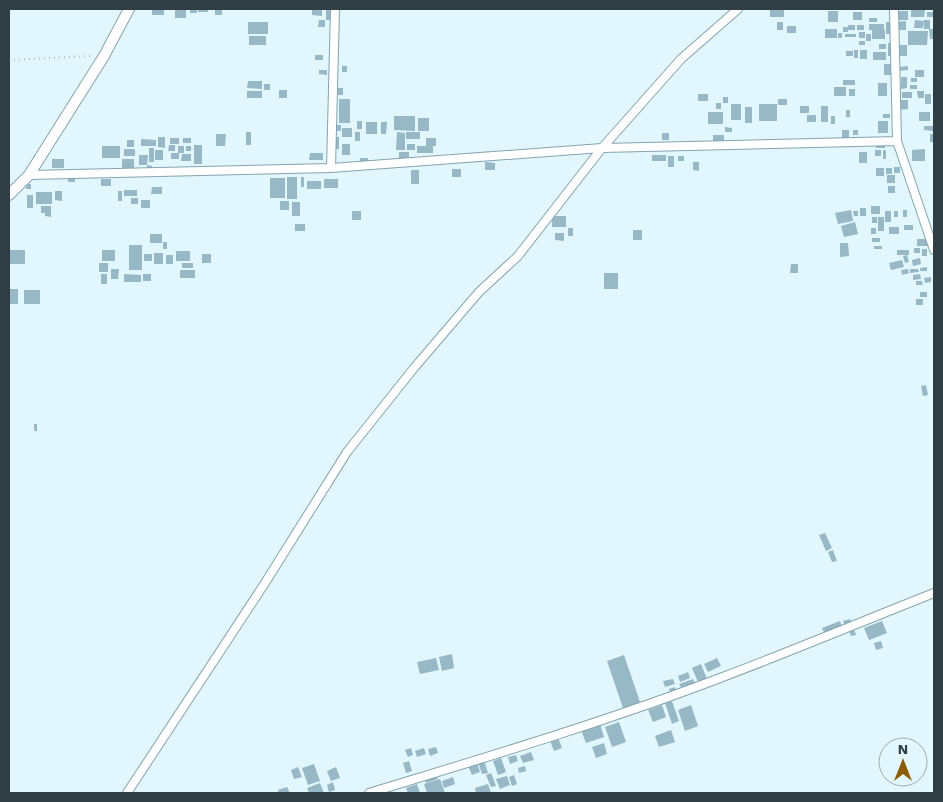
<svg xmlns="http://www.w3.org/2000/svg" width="943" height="802" font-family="'Work Sans',sans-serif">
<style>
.building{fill:#97b8c5}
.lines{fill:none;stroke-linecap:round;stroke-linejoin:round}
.minor-casing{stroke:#84a4b1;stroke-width:10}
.tertiary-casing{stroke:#84a4b1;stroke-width:12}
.path{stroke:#a9bbc2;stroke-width:2;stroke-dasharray:1 4;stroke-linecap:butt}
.minor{stroke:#fff;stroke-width:8}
.tertiary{stroke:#fff;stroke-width:10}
</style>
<rect width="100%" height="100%" fill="#e2f6fe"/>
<path class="building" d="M175,9H186V18H175Z
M190,9H197V13H190Z
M198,9H208V12H198Z
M215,9H222V15H215Z
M312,9H322V16L312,15Z
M326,9H330V20H326Z
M770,9H784V17H770Z
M152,10H164V15H152Z
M911,10H925L924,17H911Z
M828,11H838V22H828Z
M896,11H908V20H896Z
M853,12H862V20H853Z
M927,12H934V17H927Z
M869,18H877V22H869Z
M319,20H325V27H318Z
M915,20L924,21L923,28H914Z
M924,20H930V29H924Z
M906,21V30H896V22Z
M248,22H268V34H248Z
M777,22H783V30H777Z
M886,22H890V34H886Z
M869,24H884V30H869Z
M848,25H855V30H848V32H843V27H848Z
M857,25H864V30H857Z
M787,26H796V33H787Z
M825,29H837V38H825Z
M929,29H934V39H930Z
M872,30H885V39H872Z
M908,31H928L927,45H908Z
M859,32H865V38H859Z
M838,33H842V38H838Z
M845,34H856V37H845Z
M866,34H871V41H866Z
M249,36H266V45H249Z
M859,41H865V45H859Z
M888,43H892V56H888Z
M879,44H886V49H879Z
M897,45H907V56H897Z
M854,50H858V58H854Z
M860,50H867V59H860Z
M846,51H853V56H846Z
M873,52H886V60H873Z
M315,55H323V60H315Z
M884,64H892V75H884Z
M342,66H347V72H342Z
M908,66V70L899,71V67Z
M319,70H327V75L319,74Z
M915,70H924V77H915Z
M901,77H907V88L901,89Z
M911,78H917V82H911Z
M843,80H855V85H843Z
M248,81H262V89L247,88Z
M878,83H887V96H878Z
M264,84H270V90H264Z
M910,85H917V89H910Z
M834,87H846V96H834Z
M338,88H343V95H338Z
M849,89H855V96H849Z
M279,90H287V98H279Z
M247,91H262V98H247Z
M917,91H924V98H918Z
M902,92H912V98H902Z
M698,94H708V101H698Z
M925,94H931V104H925Z
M723,97H728V103H723Z
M339,99H350V123H339Z
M778,99H787V105H778Z
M898,100H908V109L899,110Z
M716,103H721V109H716Z
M731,104H741V120H731Z
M759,104H777V121H759Z
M800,106H809V113H800Z
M821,106H828V122H821Z
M745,107H752V123H745Z
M846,110H850V117H846Z
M708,112H723V124H708Z
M919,112H930V121H919Z
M883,114H890V118H883Z
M807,115H816V122H807Z
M394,116H415V131L394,130Z
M831,116H835V124H831Z
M418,118H429V131H418Z
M357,121H362V129H357Z
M878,121H888V133H878Z
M366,122H377V134H366Z
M381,122H387L386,134H381Z
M336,125H341V131H336Z
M924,126H933V131L924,130Z
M725,127L732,128V132H725Z
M342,128H352V137H342Z
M842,130H849V138H842Z
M853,130H858V135H853Z
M246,132H251V145H246Z
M355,132H360V141H355Z
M397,132L405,133V150H396Z
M406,132H420V139H406Z
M662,133H669V140H662Z
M216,134H226L225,146H216Z
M930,134H934V142H930Z
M713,135H724V141H713Z
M158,137H165V148L158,147Z
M335,137H339V149H335Z
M170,138H179V144H170Z
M183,138H191V143H183Z
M426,138H436V146H433V153H417V146H426Z
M141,139L156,140V146H141Z
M127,140H134V147H127Z
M342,144H350V155H342Z
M407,144H415V150H407Z
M876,144H885V148H876Z
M169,145H175V151H168Z
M194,145H202V164H194Z
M102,146H120V158H102Z
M178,146H184V153H178Z
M186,146H191V151H186Z
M149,148H154V162H149Z
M124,149H135V156H124Z
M925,149V161H912V150Z
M155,150H163V160H155Z
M875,150H881V156H875Z
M883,150H886V159H883Z
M399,152H409V161H399Z
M859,152H867V163H859Z
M171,153H179V159H171Z
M310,153H323V160H309Z
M182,154H191V161H181Z
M139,155H148L147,165L152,166V170H147V165H139Z
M652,155H666V161H652Z
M668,156H674V167H668Z
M678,156H684V161H678Z
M360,158H368V163H360Z
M52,159H64V168H52Z
M122,159H134V170H122Z
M485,162L495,163V170H485Z
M693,162H699V171L693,170Z
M894,167H900V173H894Z
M876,168H884V176H876Z
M886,168H892V174H886Z
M452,169H461V177H452Z
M411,170H419V184H411Z
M887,175H895V183H887Z
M68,177H75V182H68Z
M287,177H297V199H287Z
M301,177H304V187H301Z
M270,178H285V198H270Z
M101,179H111V186H101Z
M324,179H338V188H324Z
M307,181H321V189H307Z
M26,184H31V189H26Z
M888,186H895V193H888Z
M152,187H162V194H151Z
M124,190H137V196H124Z
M55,191H62V201L55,200Z
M118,191H122V201H118Z
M36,192H52V204H36Z
M27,195H33V208H27Z
M131,198H138V204H131Z
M141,200H150V208H141Z
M280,201H289V210H280Z
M292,202H300V216H292Z
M41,206H45V213H41Z
M45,206H51V217L45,216Z
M871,206H880V214H871Z
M860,208H866V216H860Z
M851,210L853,221L838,224L835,213Z
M903,210H907V217H903Z
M352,211H361V220H352Z
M853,211H858V216H854Z
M885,211H891V222H885Z
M894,211H898V217H894Z
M552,216H566V227H552Z
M872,217H877V223H872Z
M878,217H884V231H878Z
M855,222L858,234L844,237L841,226Z
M295,224H305V231H295Z
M904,225H913V230H904Z
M889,227H899V234H889Z
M568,228H573V236H568Z
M871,228H876V234H871Z
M633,230H642V240H633Z
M555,233H564V241L555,240Z
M150,234H162V243H150Z
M872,238H880V242H872Z
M917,239H928V246H917Z
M163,242H167V249H163Z
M840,243H848L849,256L840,257Z
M129,245H142V270H129Z
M874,246H882V249H874Z
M914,248H920V253H914Z
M922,249H927V256H922Z
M9,250H25V264H9Z
M102,250H115V261H102Z
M897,250H909V255H897Z
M176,251H190V261H176Z
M154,253H163V264H154Z
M144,254H152V261H144Z
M202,254H211V263H202Z
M166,255H173V264H166Z
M907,255L909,262L905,263L903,256Z
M920,258L921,264L913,266L912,260Z
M902,260L904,267L891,270L889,263Z
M99,263H108V272H99Z
M182,263H193V268H182Z
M791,264H798V273H790Z
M927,267V271H920V268Z
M111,269H119L118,279H111Z
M908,269L909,273L902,275L901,270Z
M910,269H918L919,272L910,273Z
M180,270H195V278H180Z
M604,273H618V289H604Z
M101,274H107V284H101Z
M124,274L141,275V282H124Z
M143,274H151V281H143Z
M920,274L921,279L913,280V275Z
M931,277V282L925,283L924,278Z
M916,281H922L923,285H916Z
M9,289H18V304H9Z
M24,290H40V304H24Z
M920,292H927V297H920Z
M916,299H923V305H916Z
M926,385L928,395L923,396L921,386Z
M34,424H37V431H34Z
M825,533L832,548L826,551L819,535Z
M833,550L837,561L832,562L828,552Z
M850,619L852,624L845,626L843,621Z
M840,621L842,627L825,634L822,628Z
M882,621L887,633L869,640L864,628Z
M854,629L856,635L851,636L849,631Z
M881,641L883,648L876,650L874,643Z
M452,654L454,668L442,671L439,657Z
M624,655L640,702L623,708L607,661Z
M436,658L439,670L420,674L417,662Z
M717,658L721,666L708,672L704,664Z
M701,664L707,679L698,682L692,668Z
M688,672L690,678L680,682L678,676Z
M673,679L675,684L665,687L663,681Z
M693,679L695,684L682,689L679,684Z
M675,687L676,690L670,692L669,689Z
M672,701L679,721L672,724L665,703Z
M662,705L666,717L653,722L648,710Z
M691,705L698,726L685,731L678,710Z
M619,722L626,742L612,747L605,727Z
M600,724L604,737L586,743L581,730Z
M671,730L675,742L659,747L655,736Z
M557,735L562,748L554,751L549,738Z
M604,743L607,754L596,758L592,747Z
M436,747L438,753L430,756L428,749Z
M411,748L413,755L408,757L405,750Z
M424,748L426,754L417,757L415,751Z
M531,752L534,760L523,763L520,756Z
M516,755L518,761L510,764L508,757Z
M501,758L506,772L498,775L493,761Z
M484,760L488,773L482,774L478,762Z
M409,761L412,771L406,773L403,763Z
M477,763L480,772L472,775L468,766Z
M314,764L320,781L308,785L302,768Z
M525,766L526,771L519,773L518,768Z
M298,767L302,777L294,779L291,770Z
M336,767L340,778L331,781L327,771Z
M491,773L496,786L491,787L486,775Z
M436,775L438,779L426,783L425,779Z
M514,775L517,784L512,786L509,777Z
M507,776L510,785L500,789L496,779Z
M453,777L455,784L444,788L442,781Z
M440,779L445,793H427L424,784Z
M333,782L335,790L329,792L327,785Z
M320,783L324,793H309L307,788Z
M417,784L420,793H408L406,788Z
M488,784L491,793H476L475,788Z
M287,787L290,793H279L278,790Z"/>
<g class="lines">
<g class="minor-casing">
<path id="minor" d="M894,9L897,141L934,250
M331,168L335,9
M29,175L331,168L602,148L897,141
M127,793L265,583L347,452L414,368L479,292L518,256L602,148L681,59L738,9
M369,793C487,757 605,722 720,678C792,651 863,621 934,593"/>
</g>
<g class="tertiary-casing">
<path id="tertiary" d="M9,195L29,175L104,56L129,9"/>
</g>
<path class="path" d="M9,60L91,56"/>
<use href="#minor" class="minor"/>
<use href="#tertiary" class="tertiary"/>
</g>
<rect width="943" height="802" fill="none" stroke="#303d42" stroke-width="20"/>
<g transform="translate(903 762)"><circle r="24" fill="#e2f6fe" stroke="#9bacb3"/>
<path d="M0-4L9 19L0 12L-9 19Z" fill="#8b5c02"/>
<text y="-8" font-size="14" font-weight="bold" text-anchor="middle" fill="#303d42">N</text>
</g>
</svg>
